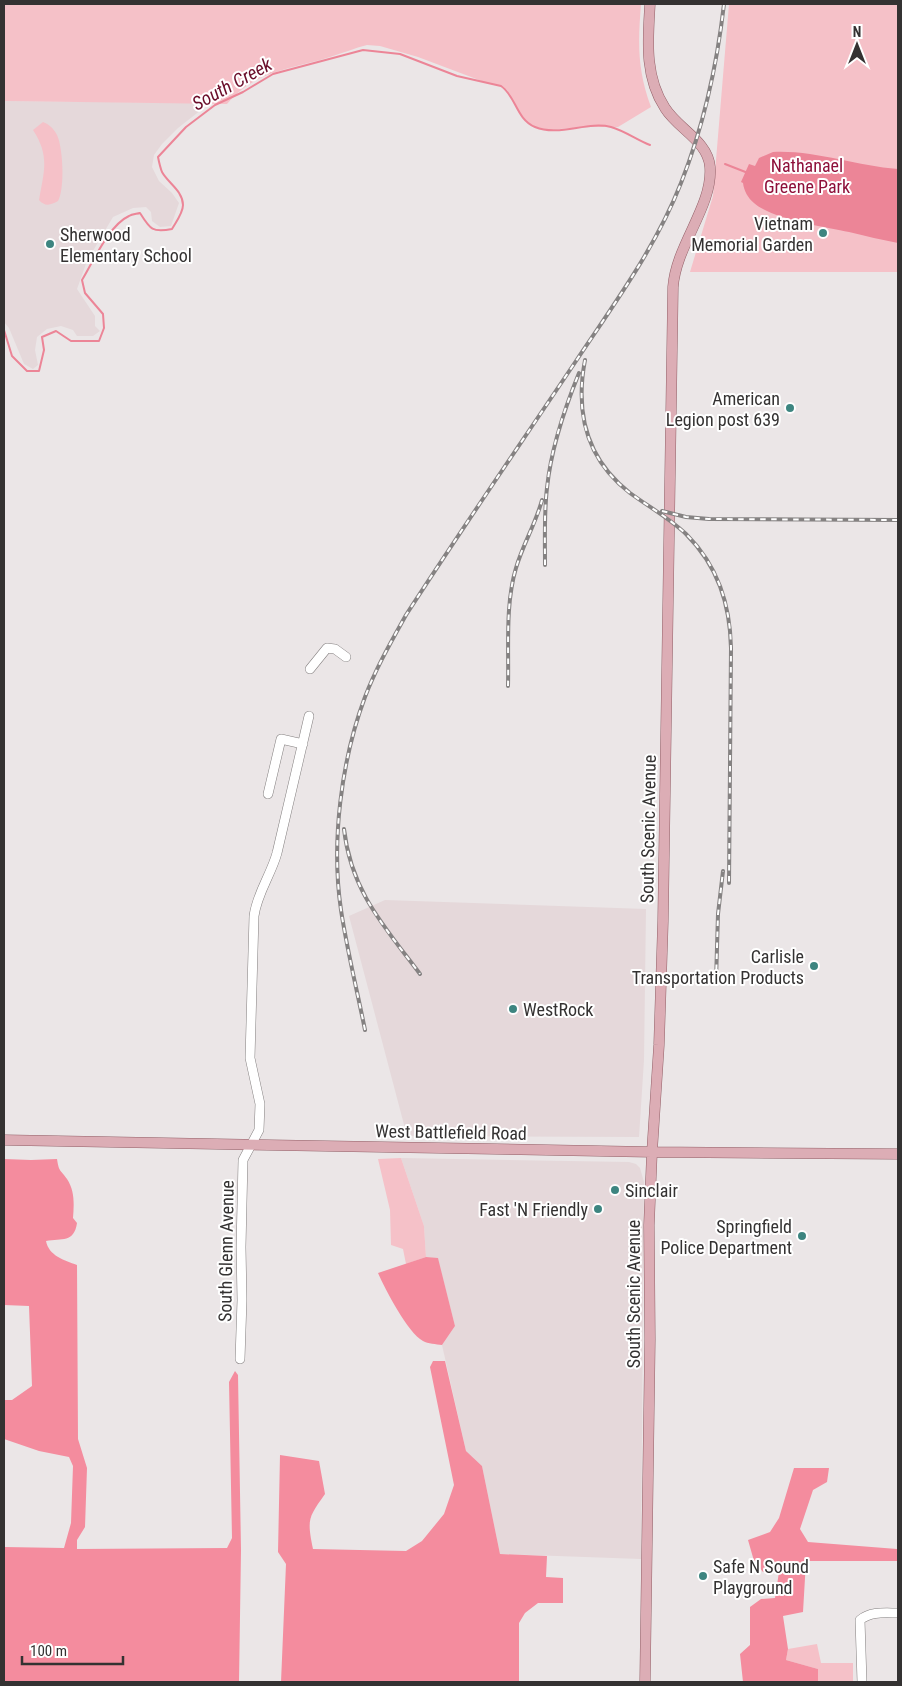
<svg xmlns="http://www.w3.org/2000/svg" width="902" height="1686" font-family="'Roboto Condensed',sans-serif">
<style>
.built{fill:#e5d8da}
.green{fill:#f5c1c8}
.forest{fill:#f48c9e}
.water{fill:#ec8597}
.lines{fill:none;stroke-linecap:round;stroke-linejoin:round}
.stream{stroke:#ec8597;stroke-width:2}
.minor-casing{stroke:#837f7f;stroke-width:10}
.major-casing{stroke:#925f67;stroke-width:11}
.minor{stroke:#fff;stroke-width:9}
.major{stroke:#dcadb5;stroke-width:10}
.rail-casing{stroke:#858282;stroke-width:4}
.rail{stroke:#fff;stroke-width:2;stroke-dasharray:5.5;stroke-linecap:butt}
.poi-dot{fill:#3d8580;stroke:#fff;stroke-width:2}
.labels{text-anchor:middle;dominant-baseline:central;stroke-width:4;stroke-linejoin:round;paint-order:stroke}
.park-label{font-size:18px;fill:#8e103a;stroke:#fff}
.poi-label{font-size:18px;fill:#343232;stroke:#fff;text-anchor:end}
.street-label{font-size:18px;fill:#343232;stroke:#fff}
.water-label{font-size:19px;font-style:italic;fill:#6b0e2b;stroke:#fff}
</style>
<rect width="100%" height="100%" fill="#ebe6e7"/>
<path class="built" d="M4,101L210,103L178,128L162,144L154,155L152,167L159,181L172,193L179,203L171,226L160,227L152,221L151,212L146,207L133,208L113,217L87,261L77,289L95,316V326L100,331L93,336H77L73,330L61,326L47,329L37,337L35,350L38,365L33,369L24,364L9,328L4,322Z
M385,900L646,909L644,1060L639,1137L407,1136L349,916Z
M401,1158L629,1162L636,1164L640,1168L644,1182L641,1559L500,1554L482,1466L466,1451L442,1345L455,1326L438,1259L426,1257L424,1226Z"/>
<path class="green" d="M4,4H641C638,43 637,69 651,107L618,127H585L547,130L535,127L526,121L519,113L507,90L501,86L487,83L418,57L380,46L367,45C355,48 343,53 330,57C290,70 257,69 227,104L4,101Z
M729,4H898V272H690L713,196Z
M43,122C49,124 54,129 57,135C63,147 65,189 58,201C51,205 45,207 39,200C44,171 50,156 33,130Z
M401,1158L424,1226L426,1257L406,1264L403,1249L391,1245L390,1210L378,1159Z
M817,1644L821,1663H853V1682H818V1669L786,1660L788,1649Z"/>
<path class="forest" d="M4,1159L31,1160L57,1159C59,1172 60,1169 67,1179C75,1191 74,1205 73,1218L77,1223C74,1243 62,1238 46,1241C49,1256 64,1260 77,1265L78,1439L87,1468L85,1527L77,1540V1549L227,1548L232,1538L229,1382L235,1371L238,1375L241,1550L239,1682H4V1547L64,1548L71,1523L73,1466L69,1457L39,1451L4,1439V1400H12L32,1386L29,1306L4,1305Z
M426,1257L438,1258L455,1326L442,1345C436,1344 428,1344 423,1341C408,1333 385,1289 378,1273Z
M433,1361H445L466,1451L482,1466L500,1554L547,1556L546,1577L563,1578V1603H538L525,1613L519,1623V1682H281L286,1564L278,1552L280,1455L319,1461L325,1494C308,1518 307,1519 313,1549L406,1551L422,1541L444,1514L454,1485L430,1367Z
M794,1468H829L827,1482L813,1490L800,1529L808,1542L897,1549L898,1561H806L803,1612L783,1616L788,1649L786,1660L818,1669V1682H743L740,1654L750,1645V1607L761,1599L775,1598L779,1572H763L754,1561L748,1540L770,1532L779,1518Z"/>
<path class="water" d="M773,152C815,150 856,166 898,169V243C882,240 866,236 849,232C825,227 772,219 754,203C748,198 744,191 743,183L741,182L749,164L755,166L759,158Z"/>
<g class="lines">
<path class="stream" d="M725,164L748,173
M4,330L12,356L27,371H39L44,350L42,337L56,331L71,341H99L104,328L103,314L85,293L82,280C93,262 109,225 129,216C132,214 137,214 140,213C150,229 152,233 172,229C176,222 183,213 183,205C183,191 168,183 162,172C160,167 159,162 158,157L186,127L215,105L243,92L273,74L363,50L400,54L457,76L501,86C516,96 516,119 535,127C559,137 587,121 611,127C625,131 637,140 650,145"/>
<g class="minor-casing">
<path id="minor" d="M310,669L327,648L335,649L346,657
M268,794L281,739L303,744
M240,1359L242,1300L241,1247L243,1160L259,1130L260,1104L250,1058L254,916C257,893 271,875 277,853L309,716
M862,1682L860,1620C871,1611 885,1613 898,1613"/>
</g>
<g class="major-casing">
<path id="major" d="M4,1140L652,1152L898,1154
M645,1682L650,1339L649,1225L652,1152L659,1045L663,921L673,287C676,245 713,206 710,167C708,141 678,129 665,108C644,76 648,39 650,4"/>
</g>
<use href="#minor" class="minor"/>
<use href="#major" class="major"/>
<g class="rail-casing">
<path id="rail" d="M585,360C575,413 586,459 630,493C649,507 669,518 686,534C718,566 730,604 731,648L729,883
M662,511L686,517L709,519L898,520
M545,565C545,539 544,513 547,488C551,448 564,410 579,373
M508,686C509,648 505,605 516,568C523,544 536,523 542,500
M344,829C351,891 384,926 420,974
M716,981L718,914L723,871
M365,1030C357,990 347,950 341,910C331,843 341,761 365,697C376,668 391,642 406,615C461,530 519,446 576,361C614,304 656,247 681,183C704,125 717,65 724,4"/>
</g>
<use href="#rail" class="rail"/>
</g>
<g class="poi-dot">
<circle cx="823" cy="233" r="5"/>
<circle cx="50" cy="244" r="5"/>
<circle cx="790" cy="408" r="5"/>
<circle cx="814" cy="966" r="5"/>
<circle cx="513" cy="1009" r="5"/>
<circle cx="615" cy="1190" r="5"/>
<circle cx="598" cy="1209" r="5"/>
<circle cx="802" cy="1236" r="5"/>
<circle cx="703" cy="1576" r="5"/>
</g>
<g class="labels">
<g class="park-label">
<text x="807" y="165">Nathanael<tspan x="807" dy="21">Greene Park</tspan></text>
</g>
<g class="poi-label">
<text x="813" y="223">Vietnam<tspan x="813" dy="21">Memorial Garden</tspan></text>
<text x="60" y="234" text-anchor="start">Sherwood<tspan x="60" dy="21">Elementary School</tspan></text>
<text x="780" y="398">American<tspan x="780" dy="21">Legion post 639</tspan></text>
<text x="804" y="956">Carlisle<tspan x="804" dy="21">Transportation Products</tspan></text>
<text x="523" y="1009" text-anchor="start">WestRock</text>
<text x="625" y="1190" text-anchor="start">Sinclair</text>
<text x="588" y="1209">Fast 'N Friendly</text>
<text x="792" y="1226">Springfield<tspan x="792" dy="21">Police Department</tspan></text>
<text x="713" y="1566" text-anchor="start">Safe N Sound<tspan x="713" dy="21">Playground</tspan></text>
</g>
<g class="street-label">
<text transform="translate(648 829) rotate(-89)">South Scenic Avenue</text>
<text transform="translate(451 1132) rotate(1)">West Battlefield Road</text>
<text transform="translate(226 1251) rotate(-89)">South Glenn Avenue</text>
<text transform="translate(633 1294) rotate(-90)">South Scenic Avenue</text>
</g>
<g class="water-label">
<text transform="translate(232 84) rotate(-29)">South Creek</text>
</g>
</g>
<rect width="902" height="1686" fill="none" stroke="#343232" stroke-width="10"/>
<g transform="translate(857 45)" stroke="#ffffff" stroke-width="4" paint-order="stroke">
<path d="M0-4L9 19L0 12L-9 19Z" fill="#343232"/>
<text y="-8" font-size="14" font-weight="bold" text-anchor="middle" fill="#343232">N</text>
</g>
<path d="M22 1656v8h101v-8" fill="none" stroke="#343232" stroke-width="2.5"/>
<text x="30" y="1656" font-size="15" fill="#343232" stroke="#ffffff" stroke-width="4" paint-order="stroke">100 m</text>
</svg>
